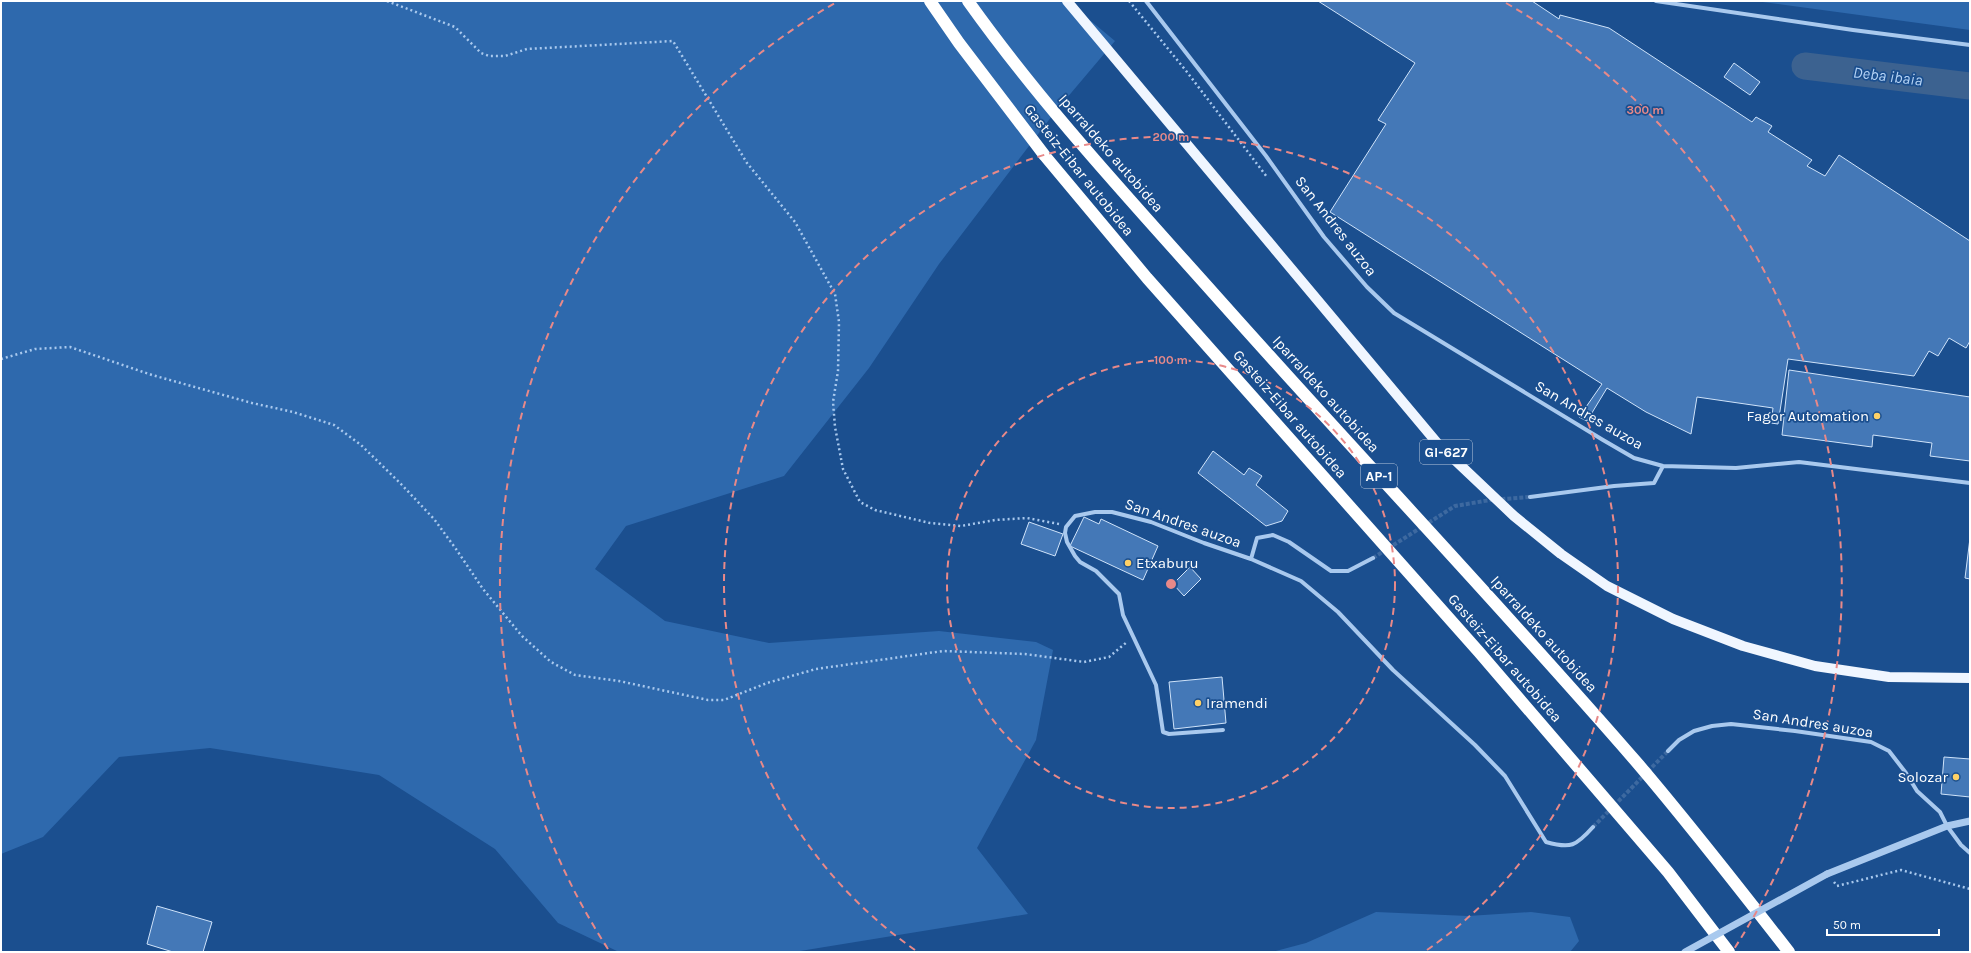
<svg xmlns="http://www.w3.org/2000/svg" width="1971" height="953" font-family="Karla,sans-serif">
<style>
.green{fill:#2e69ad}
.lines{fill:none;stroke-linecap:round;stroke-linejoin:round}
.river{stroke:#3c6290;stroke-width:27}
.building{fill:#4478b7;stroke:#cfe3fa}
.minor-tunnel{stroke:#3d69a0;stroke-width:4;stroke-dasharray:4 2;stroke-linecap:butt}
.path{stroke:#a9c9ee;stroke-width:2.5;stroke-dasharray:2 3;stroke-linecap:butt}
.minor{stroke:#a9c9ee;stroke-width:4}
.tertiary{stroke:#a9c9ee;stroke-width:7}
.primary{stroke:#f0f6ff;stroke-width:10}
.motorway{stroke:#fff;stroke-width:12}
.tertiary-bridge{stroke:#a9c9ee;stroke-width:7}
.ring{fill:none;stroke:#e88989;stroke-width:2;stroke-dasharray:7 5}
.poi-dot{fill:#ffd166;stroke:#1b4f8f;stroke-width:1.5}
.labels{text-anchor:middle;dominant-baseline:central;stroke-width:3.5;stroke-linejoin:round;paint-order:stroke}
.shield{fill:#1b4f8f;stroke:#bbcadd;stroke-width:1}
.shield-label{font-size:14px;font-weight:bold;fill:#fff}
.street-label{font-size:15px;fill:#fff;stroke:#1b4f8f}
.poi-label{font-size:15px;fill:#fff;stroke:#1b4f8f;text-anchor:end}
.water-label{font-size:16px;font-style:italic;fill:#b5d3f5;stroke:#1b4f8f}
.centre{fill:#e88989;stroke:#1b4f8f;stroke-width:2}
.ring-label{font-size:12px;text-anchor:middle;font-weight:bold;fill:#e88989;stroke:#1b4f8f;stroke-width:3.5;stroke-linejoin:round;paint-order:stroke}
</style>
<rect width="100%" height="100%" fill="#1b4f8f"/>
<path class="green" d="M1,1H1067L1115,41L1055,112L939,264L869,368L784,476L626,526L595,569L665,621L769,643L939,631L1036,642L1053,650L1036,740L977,848L1028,914L794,952H619L558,923L495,849L379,775L210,748L119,757L43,837L1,854Z
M1755,1H1970V30Z
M1376,912L1468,916L1531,912L1570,917L1579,941L1570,952H1272L1306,943Z"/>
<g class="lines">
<path class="river" d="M1805,66L1970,86"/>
</g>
<path class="building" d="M1318,1H1532L1559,19L1560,15L1609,28L1752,122L1756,117L1772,126L1768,132L1812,160L1807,166L1825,176L1839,155L1970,241V341L1966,348L1949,338L1938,356L1929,351L1914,376L1788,359L1778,424L1771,423L1773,408L1697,397L1691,434L1646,412L1607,388L1587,421L1579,417L1602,384L1330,212L1386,124L1378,120L1415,63Z
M1734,63L1760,82L1750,95L1724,77Z
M1789,370L1970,397V461L1930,456L1932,443L1873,435L1872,447L1782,435Z
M1213,451L1244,475L1249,468L1262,476L1256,485L1288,511L1282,521L1266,526L1198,473Z
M1084,517L1099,524L1101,519L1158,546L1143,580L1070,546Z
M1029,522L1063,534L1055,556L1021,544Z
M1970,538V579L1965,578Z
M1190,567L1201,579L1184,596L1173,584Z
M1222,677L1226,723L1174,729L1169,682Z
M1944,757L1970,759V797L1941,794Z
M157,906L212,922L203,952H173L147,944Z"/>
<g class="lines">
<path class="minor-tunnel" d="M1373,558L1455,506L1490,500L1530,497
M1593,827L1668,751"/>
<path class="path" d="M387,1L455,27L481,53L489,56H505L527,49L673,41L747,163L795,222L835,294L839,322L838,371L833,402L835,427L843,469L860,502L875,510L930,523L961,526L995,520L1027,518L1059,524
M1129,1L1187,72L1267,177
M1,359L35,349L70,347L152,375L252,403L293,412L334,425L361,445L401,484L434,519L456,549L483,589L522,636L551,662L575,675L619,681L708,700H724L767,683L816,669L943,651L1025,654L1084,662L1109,657L1127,642
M1834,882L1837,886L1901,870L1970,889"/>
<path class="minor" d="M1146,1L1266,156L1324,237L1367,287L1394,313L1603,440L1634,458L1663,466L1736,468L1799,462L1970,483
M1656,1L1853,30L1970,45
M1530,497L1614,486L1654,483L1663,466
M1251,559L1301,581L1338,612L1393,670L1475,745L1505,776L1546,842C1571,849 1576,846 1593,827
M1223,730L1169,734L1163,732L1156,685L1123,615L1119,594L1096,571L1080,562L1075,556L1067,542L1065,533L1066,527L1075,516L1095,512H1112L1151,522L1204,543L1251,559L1257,538L1273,535L1289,542L1331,571H1348L1373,558
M1668,751L1679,740L1694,731L1712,726L1731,724L1795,731L1871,742L1889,751L1906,773L1917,791L1940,812L1947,826L1961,845L1970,853"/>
<path class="tertiary" d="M1827,874L1947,826L1970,821"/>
<path class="primary" d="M1067,1L1438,444L1514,516L1561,554L1607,586L1673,619L1743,646L1815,666L1889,677L1970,678"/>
<path class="motorway" d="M930,1L959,43L1045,156L1147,278L1479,652L1668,872L1729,952
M968,1C1045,109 1136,206 1224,305C1361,459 1504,609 1639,765C1691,826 1740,889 1789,952"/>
<path class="tertiary-bridge" d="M1685,952L1827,874"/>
</g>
<g class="ring">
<circle cx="1171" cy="584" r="224"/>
<path d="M915 950A447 447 0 1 1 1427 950"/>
<path d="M608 949A671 671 0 0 1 835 3M1506 3A671 671 0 0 1 1734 949"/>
</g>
<g class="poi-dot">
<circle cx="1877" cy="416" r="4"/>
<circle cx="1128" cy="563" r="4"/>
<circle cx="1198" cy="703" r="4"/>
<circle cx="1956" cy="777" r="4"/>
</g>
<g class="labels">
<g class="shield">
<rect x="1420" y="440" width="52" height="24" rx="3"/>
<rect x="1361" y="464" width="36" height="24" rx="3"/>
</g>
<g class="shield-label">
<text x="1446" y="452">GI-627</text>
<text x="1379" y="476">AP-1</text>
</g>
<g class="street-label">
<text transform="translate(1111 153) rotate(49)">Iparraldeko autobidea</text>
<text transform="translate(1079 170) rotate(51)">Gasteiz-Eibar autobidea</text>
<text transform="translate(1336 226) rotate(52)">San Andres auzoa</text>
<text transform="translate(1326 394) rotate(48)">Iparraldeko autobidea</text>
<text transform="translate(1290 414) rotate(49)">Gasteiz-Eibar autobidea</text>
<text transform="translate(1589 415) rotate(30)">San Andres auzoa</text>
<text transform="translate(1183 523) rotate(19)">San Andres auzoa</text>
<text transform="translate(1544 634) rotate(48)">Iparraldeko autobidea</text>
<text transform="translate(1505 658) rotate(49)">Gasteiz-Eibar autobidea</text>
<text transform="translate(1813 723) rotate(9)">San Andres auzoa</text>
</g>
<g class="poi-label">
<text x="1869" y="416">Fagor Automation</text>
<text x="1136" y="563" text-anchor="start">Etxaburu</text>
<text x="1206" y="703" text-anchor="start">Iramendi</text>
<text x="1948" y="777">Solozar</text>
</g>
<g class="water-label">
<text transform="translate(1888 76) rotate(7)">Deba ibaia</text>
</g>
</g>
<circle cx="1171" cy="584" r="6" class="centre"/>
<g class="ring-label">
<text x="1645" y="114">300 m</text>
<text x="1171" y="141">200 m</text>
<text x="1171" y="364">100 m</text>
</g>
<rect width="1971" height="953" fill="none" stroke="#ffffff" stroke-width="4"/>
<path d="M1827 929v6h112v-6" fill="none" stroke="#ffffff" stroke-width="2"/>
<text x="1833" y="929" font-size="12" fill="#ffffff" stroke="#1b4f8f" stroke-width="3" paint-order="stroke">50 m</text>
</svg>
